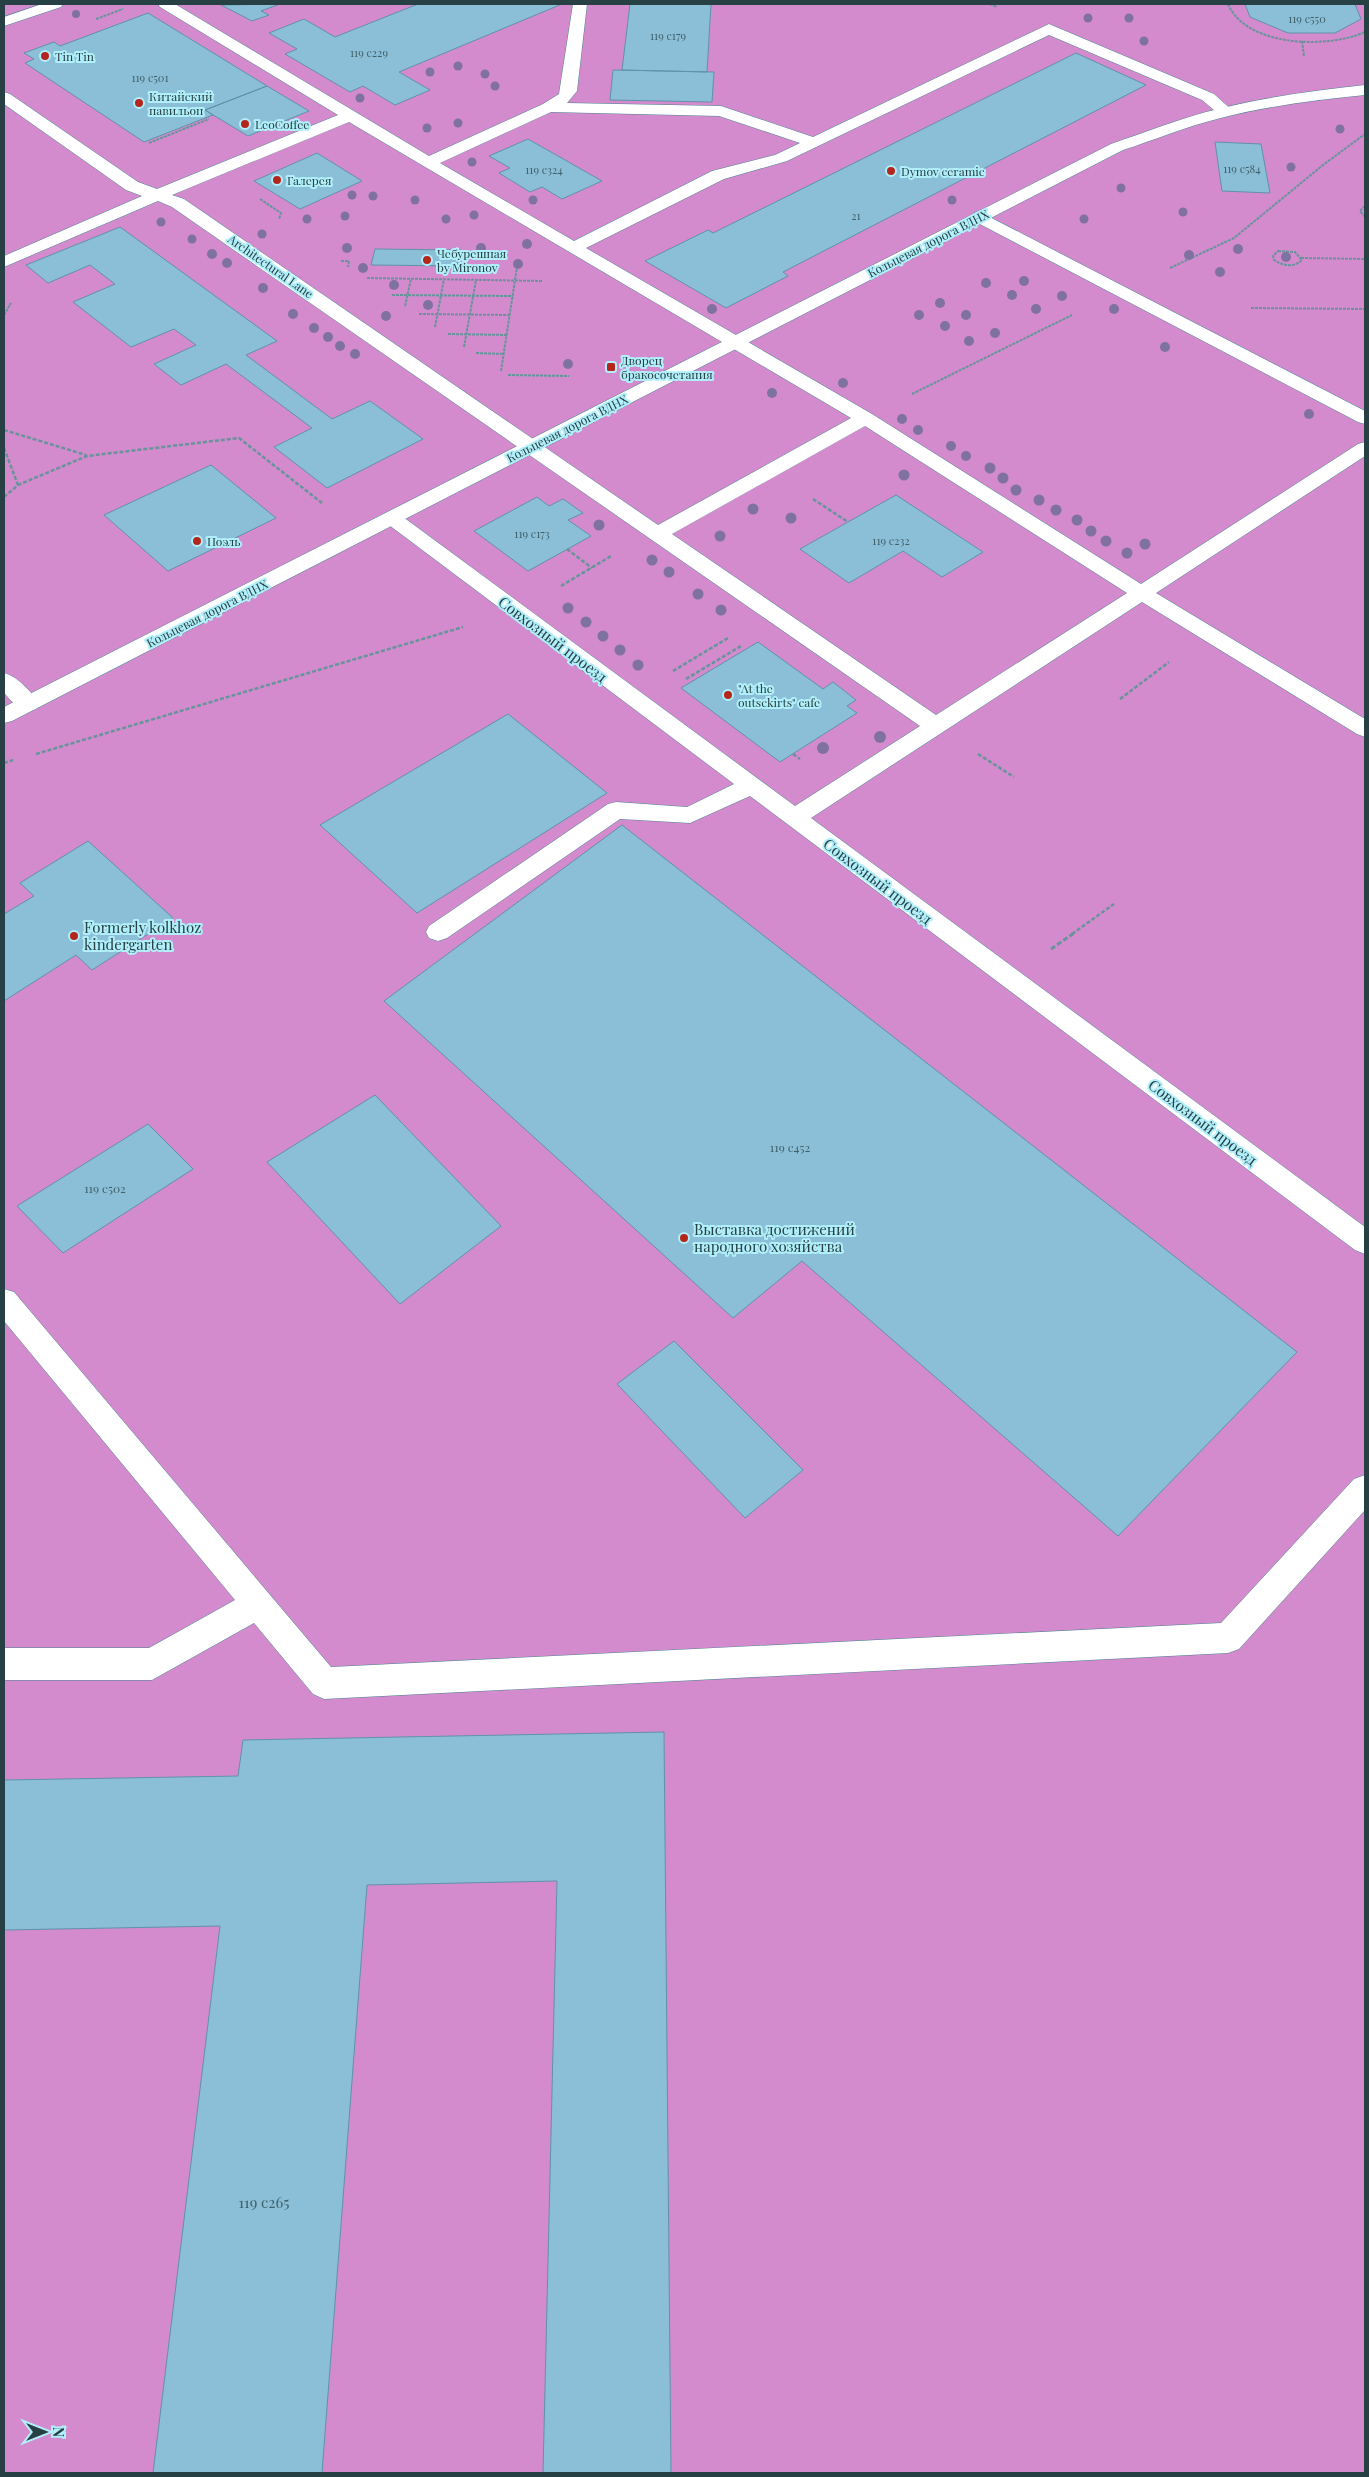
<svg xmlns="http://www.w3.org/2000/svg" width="1369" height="2477" font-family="'Playfair Display',serif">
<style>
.green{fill:#d38bce}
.building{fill:#8bbed7;stroke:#6092a9}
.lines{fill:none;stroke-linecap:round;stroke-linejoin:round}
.service-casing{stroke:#49858f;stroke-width:1}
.minor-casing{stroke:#49858f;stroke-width:1}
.path-far2{stroke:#67949b;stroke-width:2;stroke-dasharray:3 1;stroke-linecap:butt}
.path-far1{stroke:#67949b;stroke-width:2.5;stroke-dasharray:4 2;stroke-linecap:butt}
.path{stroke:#67949b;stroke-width:3;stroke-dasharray:5 2.5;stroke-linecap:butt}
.service{fill:#fff;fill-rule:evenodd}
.minor{fill:#fff;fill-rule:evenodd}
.tree{fill:#8072a0}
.poi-dot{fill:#b4251b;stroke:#b1effa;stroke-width:2}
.labels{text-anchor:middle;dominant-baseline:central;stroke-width:4;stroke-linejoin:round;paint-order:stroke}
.far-number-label{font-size:11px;fill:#3f6069}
.far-poi-label{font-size:12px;fill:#264044;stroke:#b1effa;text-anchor:start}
.far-street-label{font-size:12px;fill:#264044;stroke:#b1effa}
.number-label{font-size:12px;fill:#3f6069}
.street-label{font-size:15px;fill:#264044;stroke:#b1effa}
.poi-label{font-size:15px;fill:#264044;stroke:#b1effa;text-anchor:start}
.near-number-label{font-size:15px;fill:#3f6069}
</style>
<rect width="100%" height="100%" fill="#a4e2ec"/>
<path class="green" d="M4,4H1365V2473H4Z"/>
<path class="building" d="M280,4L261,11L269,15L252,21L221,5Z
M418,4H562L399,72L430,90L395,105L363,86L350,92L285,54L297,49L269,33L304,19L335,37Z
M630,4H711L707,72L622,70Z
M1245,4H1355L1361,19L1335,33H1288L1250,17Z
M148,13L267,86L205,110L213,115L144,142L25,63L34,59L24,53L54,42L60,46Z
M1076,53L1146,85L783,272L788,276L726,308L645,261L708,230L713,233Z
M613,70L714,72L712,102L610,100Z
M267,86L309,111L248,136L205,110Z
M528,139L602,181L562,199L542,187L530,192L499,173L510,168L489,156Z
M1215,142L1261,144L1270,193L1222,191Z
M317,153L362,181L300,209L254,181Z
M120,227L277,341L246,355L332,419L370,401L423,439L327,488L274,447L312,428L226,364L181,385L154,364L196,345L174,329L131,347L73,302L115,284L90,265L48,283L26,265Z
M375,249L461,250L457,266L371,265Z
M211,465L276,518L168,571L104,515Z
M896,495L983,552L942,577L903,551L849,583L800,549Z
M537,497L549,506L563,499L566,501L583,513L568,520L591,536L528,571L474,531Z
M758,642L823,689L833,682L856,700L847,706L857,713L780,762L681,688Z
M508,714L607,793L417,913L320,825Z
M622,825L1297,1352L1118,1536L802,1261L733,1318L384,1001Z
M88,841L173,918L92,970L76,955L4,1001V914L34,896L20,883Z
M375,1095L501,1226L400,1304L267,1162Z
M148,1124L193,1169L63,1253L17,1206Z
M674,1341L803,1470L745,1518L617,1384Z
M664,1732L671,2473H543L557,1881L367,1885L322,2473H153L220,1926L4,1930V1780L238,1776L243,1740Z"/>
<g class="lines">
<g class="service-casing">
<path id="service" d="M42,4H63L61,7L4,26V17Z
M158,4H175L429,156L543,104L559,94L573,4H587L577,91L567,103L721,106L813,137L1049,24L1214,94L1234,112L1232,115H1220L1202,100L1049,35L787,161L724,179L586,248L872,414L1141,584L1358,444L1365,442V456L1156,593L1365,719V737L1357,734L1142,602L811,818L1365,1227V1254L1355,1250L750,796L690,823L620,819L447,938L438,941L429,938L426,932L429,926L608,804L616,802L687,807L734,784L385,522L382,518L385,514L392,512L399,514L795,806L920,726L172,207L158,201L4,267V256L142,196L126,190L4,104V92L10,94L138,182L157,189L338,115L160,7ZM551,112L719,116L800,143L775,155L712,171L574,241L440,163ZM349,122L851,418L658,525L184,199L172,195ZM865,426L1127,593L936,715L672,534Z
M980,212L1365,411V424L1358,422L974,221L972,217L974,213Z
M4,673C17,676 32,692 39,704L36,709C20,714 14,703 4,693Z
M4,1289L14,1292L331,1667L1221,1623L1354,1479L1365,1475V1510L1239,1649L1228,1653L324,1699L313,1694L254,1623L152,1680H4V1648H149L235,1600L4,1321Z"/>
</g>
<g class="minor-casing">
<path id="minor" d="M1365,85V95C1316,100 1266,106 1217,119C1185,127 1154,140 1123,150L12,721L4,723V707L1111,144C1143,133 1174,121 1206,112C1258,98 1311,91 1365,85Z"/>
</g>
<path class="path-far2" d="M990,4L997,7
M1228,4C1246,47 1328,49 1365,32
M96,19L123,9
M1302,41L1304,56
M149,143L209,119
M260,199L281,213L279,219
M1365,206L1360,211L1365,217
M1278,251L1295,252L1302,260C1293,268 1284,266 1274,260L1273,256Z
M1301,258L1365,259
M341,261H349L348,267
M1170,268L1234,238L1323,165L1365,134
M367,278L543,281
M392,295L513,296
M405,306L411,279
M1251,308L1365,309
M419,314L510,315
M4,315L11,303
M435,327L444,279
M448,334L507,335
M464,347L476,280
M476,353L504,354
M501,371L517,267H521
M508,375L569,376
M912,394L1072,315"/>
<path class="path-far1" d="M4,430L86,455
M4,448L18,485
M4,497L18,485L87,456L239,438L322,503
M813,499L848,522
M567,549L592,568
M561,586L611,556
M673,671L728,638
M686,679L741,646
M1120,699L1169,662
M36,754L463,627
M793,754L800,759
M978,754L1014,777
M4,763L13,760
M1072,934L1114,904"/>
<path class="path" d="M1051,949L1074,933"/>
<use href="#service" class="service"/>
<use href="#minor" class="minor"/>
</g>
<g class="tree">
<circle cx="76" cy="14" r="4"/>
<circle cx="1088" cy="18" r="4.5"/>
<circle cx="1129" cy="18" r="4.5"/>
<circle cx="1144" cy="41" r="4.5"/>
<circle cx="458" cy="66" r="4.5"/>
<circle cx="430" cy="72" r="4.5"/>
<circle cx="485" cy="74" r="4.5"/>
<circle cx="495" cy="86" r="4.5"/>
<circle cx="360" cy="98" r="4.5"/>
<circle cx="458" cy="123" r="4.5"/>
<circle cx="427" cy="128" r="4.5"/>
<circle cx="1340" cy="129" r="4.5"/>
<circle cx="472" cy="162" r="4.5"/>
<circle cx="1291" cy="167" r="4.5"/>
<circle cx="1121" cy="188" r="4.5"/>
<circle cx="352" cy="195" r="4.5"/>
<circle cx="373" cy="196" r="4.5"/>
<circle cx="415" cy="200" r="4.5"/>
<circle cx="533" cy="200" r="4.5"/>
<circle cx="952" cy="200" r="4.5"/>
<circle cx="1183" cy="212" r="4.5"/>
<circle cx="474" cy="215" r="4.5"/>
<circle cx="345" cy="216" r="4.5"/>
<circle cx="307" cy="219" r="4.5"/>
<circle cx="446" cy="219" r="4.5"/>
<circle cx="1084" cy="219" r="4.5"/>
<circle cx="161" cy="222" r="4.5"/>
<circle cx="262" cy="234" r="4.5"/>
<circle cx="192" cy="239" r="4.5"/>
<circle cx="527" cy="244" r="5"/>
<circle cx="347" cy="248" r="5"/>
<circle cx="481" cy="248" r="5"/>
<circle cx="1238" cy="249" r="5"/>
<circle cx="212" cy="254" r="5"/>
<circle cx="1189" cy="255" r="5"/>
<circle cx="1286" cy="257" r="5"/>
<circle cx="227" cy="263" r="5"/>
<circle cx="518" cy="264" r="5"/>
<circle cx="363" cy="268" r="5"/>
<circle cx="1220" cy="272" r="5"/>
<circle cx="1024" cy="281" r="5"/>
<circle cx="986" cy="283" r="5"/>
<circle cx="394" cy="285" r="5"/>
<circle cx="263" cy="288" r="5"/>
<circle cx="1012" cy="295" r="5"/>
<circle cx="1062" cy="296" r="5"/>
<circle cx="940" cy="303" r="5"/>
<circle cx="428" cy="305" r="5"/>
<circle cx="712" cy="309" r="5"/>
<circle cx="1036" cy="309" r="5"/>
<circle cx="1114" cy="309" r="5"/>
<circle cx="293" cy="314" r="5"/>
<circle cx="919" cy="315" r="5"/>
<circle cx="966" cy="315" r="5"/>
<circle cx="386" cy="316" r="5"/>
<circle cx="945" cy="326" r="5"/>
<circle cx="314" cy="328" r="5"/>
<circle cx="995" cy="333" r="5"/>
<circle cx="328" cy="337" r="5"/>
<circle cx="969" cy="341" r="5"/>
<circle cx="340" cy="346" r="5"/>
<circle cx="1165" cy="347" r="5"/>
<circle cx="355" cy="354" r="5"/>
<circle cx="568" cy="364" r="5"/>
<circle cx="843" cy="383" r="5"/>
<circle cx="772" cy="393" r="5"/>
<circle cx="1309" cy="414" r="5"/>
<circle cx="902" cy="419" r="5"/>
<circle cx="918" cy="430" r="5"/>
<circle cx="951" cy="446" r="5"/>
<circle cx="966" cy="456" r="5"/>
<circle cx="990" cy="468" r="5.5"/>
<circle cx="904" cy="475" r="5.5"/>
<circle cx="1003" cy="478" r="5.5"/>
<circle cx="1016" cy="490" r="5.5"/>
<circle cx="1039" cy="500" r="5.5"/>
<circle cx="753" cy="509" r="5.5"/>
<circle cx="1056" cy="510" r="5.5"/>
<circle cx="791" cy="518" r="5.5"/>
<circle cx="1077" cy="520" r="5.5"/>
<circle cx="599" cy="525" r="5.5"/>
<circle cx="1091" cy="531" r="5.5"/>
<circle cx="720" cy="536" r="5.5"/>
<circle cx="1106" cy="541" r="5.5"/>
<circle cx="1145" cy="544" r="5.5"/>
<circle cx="1127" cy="553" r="5.5"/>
<circle cx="652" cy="560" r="5.5"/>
<circle cx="669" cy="572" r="5.5"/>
<circle cx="698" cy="594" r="5.5"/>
<circle cx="568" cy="608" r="5.5"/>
<circle cx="721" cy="610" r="5.5"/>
<circle cx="586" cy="622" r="5.5"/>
<circle cx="603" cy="636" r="5.5"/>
<circle cx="620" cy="650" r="5.5"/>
<circle cx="638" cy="665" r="5.5"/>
<circle cx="880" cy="737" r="6"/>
<circle cx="823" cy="748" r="6"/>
</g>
<g class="poi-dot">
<circle cx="45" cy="56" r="5"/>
<circle cx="139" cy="103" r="5"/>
<circle cx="245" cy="124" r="5"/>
<circle cx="891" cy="171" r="5"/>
<circle cx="277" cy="180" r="5"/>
<circle cx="427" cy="260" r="5"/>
<rect x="606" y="362" width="10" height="10" rx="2.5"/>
<circle cx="197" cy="541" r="5"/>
<circle cx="728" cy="695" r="5"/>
<circle cx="74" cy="936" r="5"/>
<circle cx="684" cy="1238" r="5"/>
</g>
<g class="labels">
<g class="far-number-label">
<text x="1307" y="18">119 с550</text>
<text x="668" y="35">119 с179</text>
<text x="369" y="52">119 с229</text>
<text x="150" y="77">119 с501</text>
<text x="1242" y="168">119 с584</text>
<text x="544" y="169">119 с324</text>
<text x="856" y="215">21</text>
<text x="532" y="533">119 с173</text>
<text x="891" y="540">119 с232</text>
</g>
<g class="far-poi-label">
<text x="55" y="56">Tin Tin</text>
<text x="149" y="96">Китайский<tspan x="149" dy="14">павильон</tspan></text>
<text x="255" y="124">LeoCoffee</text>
<text x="901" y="171">Dymov ceramic</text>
<text x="287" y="180">Галерея</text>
<text x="437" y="253">Чебурешная<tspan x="437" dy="14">by Mironov</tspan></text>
<text x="621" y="360">Дворец<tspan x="621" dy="14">бракосочетания</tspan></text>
<text x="207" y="541">Ноэль</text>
<text x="738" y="688">"At the<tspan x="738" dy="14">outsckirts" cafe</tspan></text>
</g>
<g class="far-street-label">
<text transform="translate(928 243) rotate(-27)">Кольцевая дорога ВДНХ</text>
<text transform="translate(271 266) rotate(35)">Architectural Lane</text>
<text transform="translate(567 428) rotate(-27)">Кольцевая дорога ВДНХ</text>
<text transform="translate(207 613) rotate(-27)">Кольцевая дорога ВДНХ</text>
</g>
<g class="number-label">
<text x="790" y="1147">119 с452</text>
<text x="105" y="1188">119 с502</text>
</g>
<g class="street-label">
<text transform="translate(553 639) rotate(37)">Совхозный проезд</text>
<text transform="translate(878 881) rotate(37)">Совхозный проезд</text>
<text transform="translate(1203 1122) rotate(37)">Совхозный проезд</text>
</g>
<g class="poi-label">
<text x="84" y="927">Formerly kolkhoz<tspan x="84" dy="17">kindergarten</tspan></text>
<text x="694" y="1229">Выставка достижений<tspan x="694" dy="17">народного хозяйства</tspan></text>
</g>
<g class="near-number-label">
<text x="264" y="2202">119 с265</text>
</g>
</g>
<rect width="1369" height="2477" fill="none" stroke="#264044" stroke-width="10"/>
<g transform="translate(45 2432) rotate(90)" stroke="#b1effa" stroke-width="4" paint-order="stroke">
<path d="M0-4L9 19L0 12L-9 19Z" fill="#264044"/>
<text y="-8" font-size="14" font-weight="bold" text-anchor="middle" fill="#264044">N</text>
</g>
</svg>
